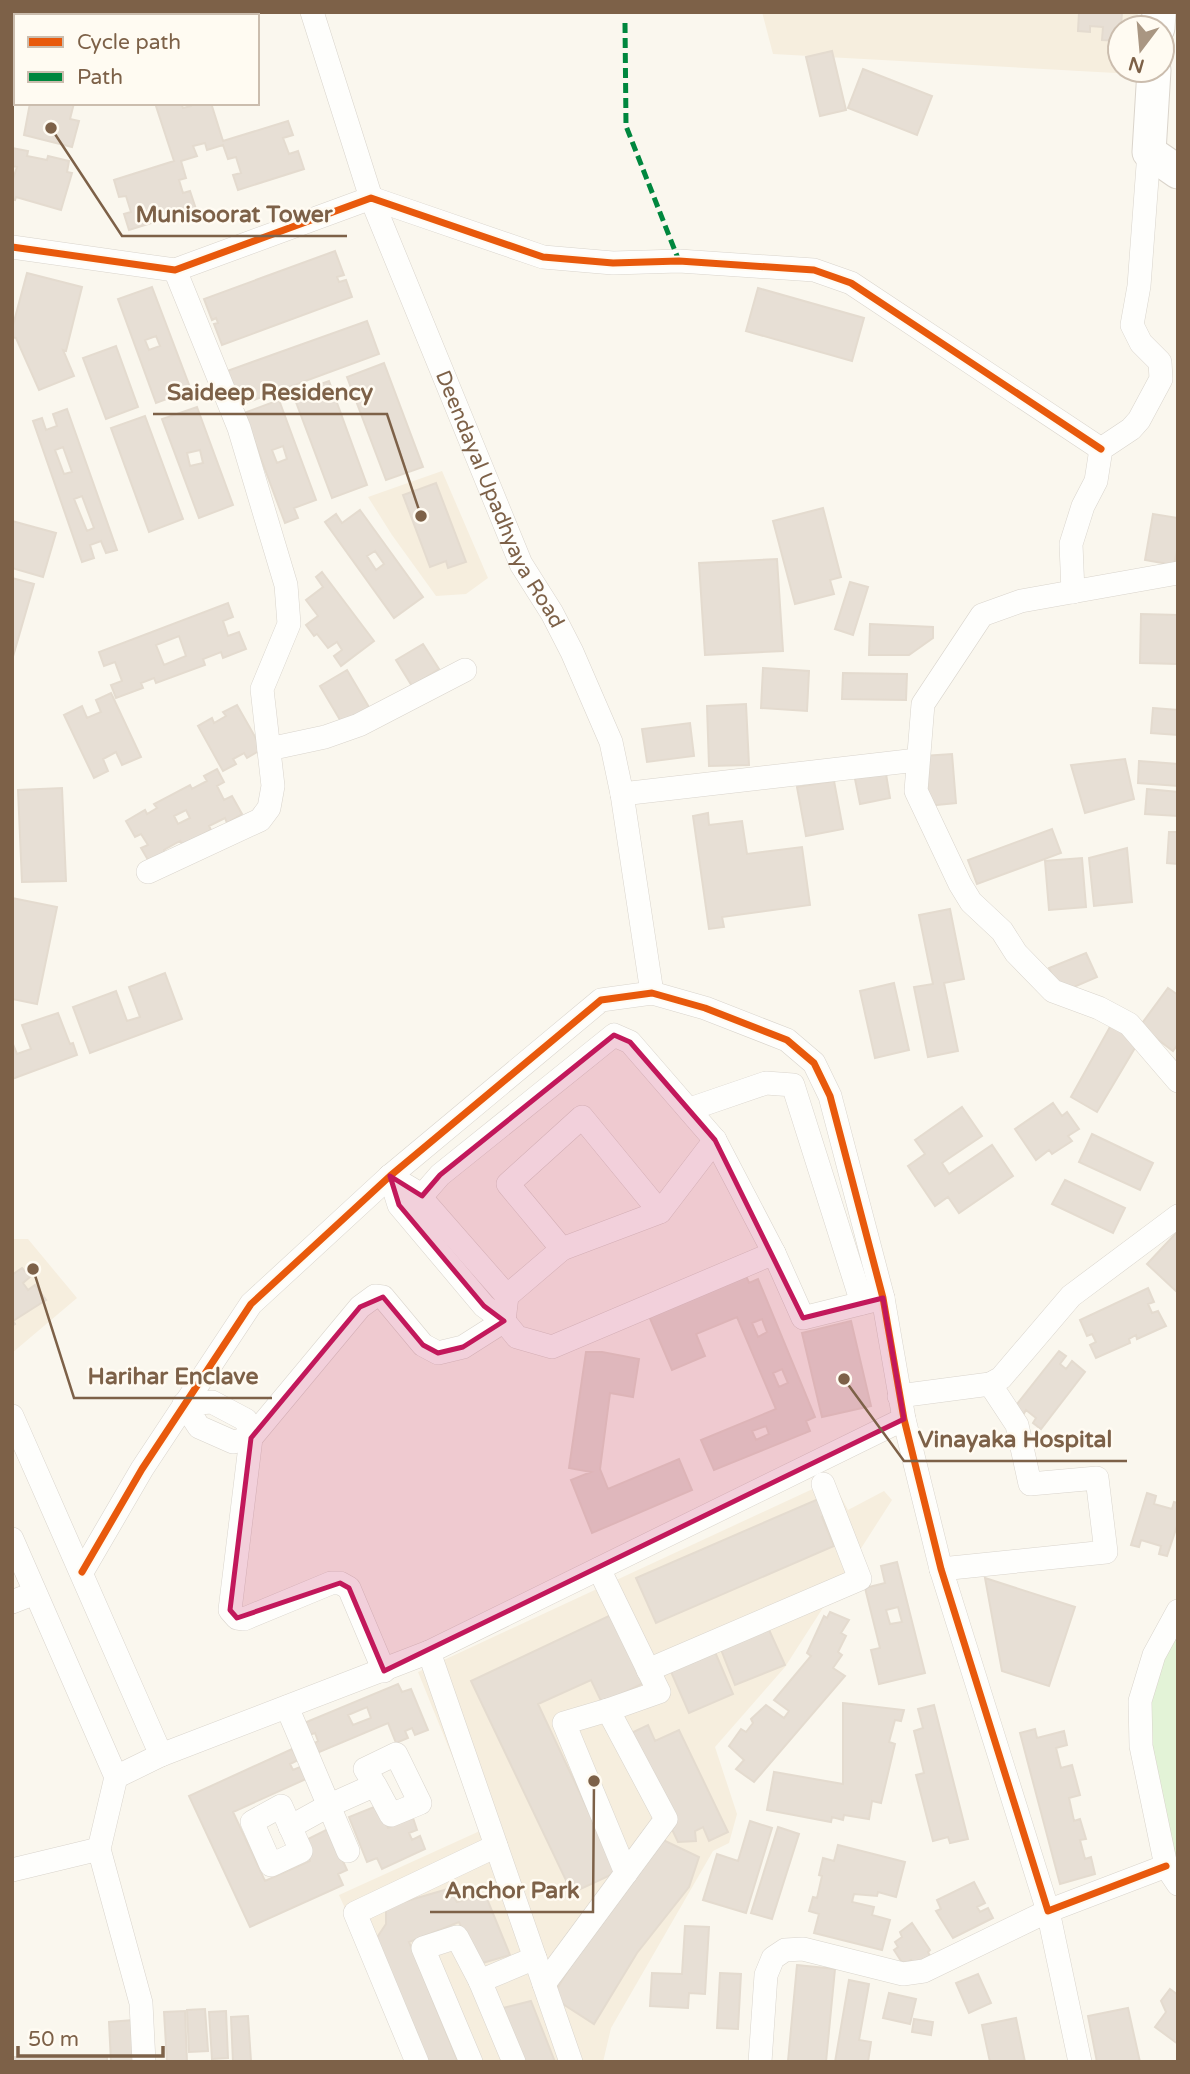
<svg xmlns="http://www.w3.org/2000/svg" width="1190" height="2074" font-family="'Varela Round',sans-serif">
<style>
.residential{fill:#f6eede}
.green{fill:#e3f3d7}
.building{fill:#e7dfd5;stroke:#e4dbcf;stroke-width:2;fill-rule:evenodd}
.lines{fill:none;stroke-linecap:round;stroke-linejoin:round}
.street-casing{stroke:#d9d4cc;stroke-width:24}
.secondary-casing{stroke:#dad4cb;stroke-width:35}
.street{stroke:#fefefc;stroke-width:23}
.secondary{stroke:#fefefc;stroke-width:33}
.quiet{stroke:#00873e;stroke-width:5;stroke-dasharray:10 5;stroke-linecap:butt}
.cycleway-casing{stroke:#fffbf2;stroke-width:11}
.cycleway{stroke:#e8590c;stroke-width:7}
.marked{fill:#c2185b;fill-opacity:0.2;stroke:#c2185b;stroke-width:5;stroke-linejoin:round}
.labels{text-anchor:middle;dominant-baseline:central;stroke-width:5;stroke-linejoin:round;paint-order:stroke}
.street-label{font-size:21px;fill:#7d6148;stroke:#fffbf2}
.leader{fill:none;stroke:#7d6148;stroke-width:2.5}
.callout-dot{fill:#7d6148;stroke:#fffbf2;stroke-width:2.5}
.callout-label{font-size:23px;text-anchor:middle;font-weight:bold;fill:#7d6148;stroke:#fffbf2;stroke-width:5;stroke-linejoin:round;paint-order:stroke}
</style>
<rect width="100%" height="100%" fill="#faf7ee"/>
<path class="residential" d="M762,12H1138L1137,28H1120V70H1135L1134,74L773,54Z
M442,471L488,578L466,594L436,596L392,535L368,497Z
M12,1239H28L77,1298L12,1353Z
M832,1480L848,1510L884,1491L892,1500L785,1667L715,1747L737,1814L729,1843L713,1851L611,2028L603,2062H414L339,1895L482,1830L418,1672Z"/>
<path class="green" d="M1178,1611V1882L1141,1746L1154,1655Z"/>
<path class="building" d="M1079,12H1122L1120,41L1102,40L1103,27L1090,26V32L1078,31Z
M832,51L846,110L820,116L806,57Z
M863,69L932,96L917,135L848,108Z
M30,103H74L70,119L79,121L72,147L24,135Z
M155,103H181L183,108L191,106L190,103H211L223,141L288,121L293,135L283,138L289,154L298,151L304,169L238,190L233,175L241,173L236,157L228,159L223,145L207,150L205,143L193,146L197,156L181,161L186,178L179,180L183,193L190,191L196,209L129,230L124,214L131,212L126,196L119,197L114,180L174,161Z
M12,148L28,151L27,156L47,160L48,156L69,161L67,172L72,173L61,210L16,197L15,200L12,199V182L17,167L12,166Z
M335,251L344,275L337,277L339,282L346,280L352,297L222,345L214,324L218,323L216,318L212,320L204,299Z
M27,273L82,287L66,351L63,350L74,376L39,390L16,338L12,337V329Z
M152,287L191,390L156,403L118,299ZM156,336L160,346L149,350L145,340Z
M758,288L864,318L852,361L746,331Z
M367,321L379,354L240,405L227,371Z
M116,346L138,407L106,419L83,358Z
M384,363L423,467L386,480L347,377Z
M329,381L367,485L332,498L293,394Z
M279,400L316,500L294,508L298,518L285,523L244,413ZM283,446L287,459L277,463L272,450Z
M197,407L233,505L199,518L162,419ZM200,450L203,463L190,466L187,453Z
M67,409L117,550L106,553L101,541L90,545L94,558L82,562L33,421L42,418L46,430L57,426L53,414ZM63,447L72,472L64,474L55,450ZM82,496L94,528L87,531L74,499Z
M145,416L183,519L149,532L111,428Z
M436,483L466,562L448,568L446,561L430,567L403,495Z
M823,508L841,577L830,580L834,594L795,604L773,521Z
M360,510L423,597L394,618L325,522L336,514L342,523ZM375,551L384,564L376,570L367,556Z
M1153,514L1178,518V546L1174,565L1145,560Z
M12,521L56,533L43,577L12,568Z
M777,559L783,651L705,655L699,563Z
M322,572L374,641L341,666L334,656L342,650L337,642L328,648L317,634L314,636L306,625L318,616L306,600L323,587L316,577Z
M12,578L34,584L12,660Z
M850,582L868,587L853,635L835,629Z
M228,603L233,617L223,621L228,636L239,632L246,649L223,658L221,652L203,659L205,665L156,683L154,678L141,683L143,688L116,698L111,685L122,681L115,662L104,666L99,652ZM179,636L186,656L164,665L156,645Z
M1141,614L1178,615V664L1140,663Z
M870,624L933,627V638L909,655H869Z
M423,644L439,669L412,686L396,660Z
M763,668L809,671L807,711L761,708Z
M347,670L370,709L343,725L320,686Z
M843,673L907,674L906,700L842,699Z
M111,693L141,757L122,765L116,752L103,759L108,771L94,778L64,715L82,706L87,718L101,712L96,700Z
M746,704L749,765L709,766L707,706Z
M237,705L262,749L247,758L244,753L233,759L236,764L223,771L198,726L212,718L214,723L226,716L223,712Z
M1153,708L1178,710V735L1151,733Z
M690,723L694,756L647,762L642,729Z
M952,754L956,803L927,806L923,756Z
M1125,759L1134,799L1085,813L1071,765Z
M1139,761L1178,764V786L1138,783Z
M885,768L890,798L860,804L854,774Z
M217,769L224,782L217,786L224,800L232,796L242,814L227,823L225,818L209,826L211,830L183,845L180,841L164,850L167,857L151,865L141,848L148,845L141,834L135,837L126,821L145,810L147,814L157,808L154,804L190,785L192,789L207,781L204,776ZM186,810L190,818L178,824L174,816Z
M834,781L843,829L806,836L797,787Z
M62,788L66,881L22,882L18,790Z
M1147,789L1178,792V816L1145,814Z
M708,813L709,825L742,821L747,854L802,847L810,905L722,917L724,927L709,929L693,816Z
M1052,829L1061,853L977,884L968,860Z
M1169,832H1178V864L1167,863Z
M1127,848L1132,902L1094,906L1089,858Z
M1082,858L1086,907L1049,910L1045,861Z
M12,898L57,907L37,1004L12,999Z
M950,909L964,979L944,983L958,1051L928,1057L914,987L933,984L919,915Z
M1086,953L1097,977L1060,993L1049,968Z
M165,973L182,1019L90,1053L73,1007L116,991L127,1021L140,1017L129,987Z
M894,983L909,1050L875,1058L860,991Z
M1168,988L1178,995V1044L1173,1051L1140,1026Z
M58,1013L70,1044L73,1043L77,1055L12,1079V1042L17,1054L31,1049L22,1025Z
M1111,1025L1139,1041L1097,1112L1071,1097Z
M1053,1103L1062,1116L1067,1112L1079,1129L1068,1136L1072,1141L1052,1154L1049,1150L1036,1160L1015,1129Z
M962,1107L982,1136L942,1163L949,1174L992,1145L1013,1176L959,1213L948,1197L935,1206L908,1166L925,1154L915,1140Z
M1092,1134L1153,1163L1140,1190L1079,1162Z
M1065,1180L1125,1208L1113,1233L1052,1204Z
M1178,1231V1293L1147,1264Z
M22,1268L30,1277L23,1283L28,1290L35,1285L46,1300L13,1321L15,1324L12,1326V1275Z
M746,1276L749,1283L758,1279L815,1417L806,1421L810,1431L714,1470L701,1440L776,1409L737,1317L696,1334L705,1356L672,1370L649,1316ZM762,1319L767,1332L758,1337L752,1323ZM782,1369L788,1383L779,1387L773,1373ZM766,1426L769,1434L756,1440L752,1431Z
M1148,1288L1154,1302L1148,1304L1152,1313L1158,1311L1166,1326L1137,1339L1136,1335L1129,1339L1130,1343L1096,1358L1090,1345L1096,1342L1092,1334L1087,1336L1080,1320Z
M851,1321L871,1406L822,1417L802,1333Z
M1059,1351L1066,1356L1060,1364L1066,1369L1072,1361L1085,1372L1041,1429L1033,1423L1036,1418L1026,1410L1023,1415L1014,1408Z
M586,1352H602L639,1359L633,1397L610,1393L600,1469L608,1489L679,1459L692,1490L592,1533L571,1480L591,1472L569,1468Z
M1147,1493L1156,1496L1154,1504L1172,1509L1174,1502L1178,1503V1523L1167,1556L1159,1554L1161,1546L1141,1540L1139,1547L1131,1545Z
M823,1497L830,1513L822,1517L834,1546L656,1623L636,1578Z
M897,1562L925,1673L879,1684L871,1650L880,1648L865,1588L885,1583L881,1566ZM898,1607L902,1622L890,1624L886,1610Z
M985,1578L1075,1607L1049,1686L1002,1671Z
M830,1612L849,1620L841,1633L846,1636L838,1652L842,1655L833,1668L845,1676L754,1782L736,1769L744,1760L729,1746L741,1729L746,1732L753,1723L751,1719L766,1705L784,1718L789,1711L774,1700L811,1656L807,1653L824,1616L827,1618Z
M613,1614L646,1682L602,1703L591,1680L538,1704L617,1872L572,1893L471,1681Z
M765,1621L785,1665L735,1685L718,1642Z
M712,1645L733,1694L689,1713L668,1665Z
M398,1684L402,1692L411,1689L428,1730L415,1735L412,1728L405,1731L408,1738L396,1743L388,1723L317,1753L313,1744L318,1741L315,1733L309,1735L304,1723ZM367,1707L371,1718L353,1725L348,1715Z
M843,1703L904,1710L901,1721L895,1720L889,1742L895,1744L881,1803L872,1801L869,1819L844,1815L843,1820L832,1817L831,1822L767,1810L774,1772L843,1784Z
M934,1705L968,1839L950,1843L948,1837L933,1841L916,1775L924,1773L914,1731L923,1728L918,1709Z
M648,1725L655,1741L679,1730L728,1832L709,1841L703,1827L695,1831L696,1841L678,1842L627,1735Z
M1035,1729L1037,1738L1064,1731L1067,1745L1056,1748L1061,1768L1072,1765L1080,1795L1069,1798L1074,1821L1080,1819L1086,1839L1080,1840L1085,1859L1091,1857L1095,1874L1060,1884L1020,1733Z
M292,1749L298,1760L290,1764L293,1770L300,1767L306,1779L233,1812L265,1881L310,1861L304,1841L328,1829L347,1870L338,1874L343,1885L250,1927L189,1796Z
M379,1805L388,1828L413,1818L417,1830L409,1833L412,1840L420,1836L425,1849L382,1869L377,1858L367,1862L349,1817Z
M750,1821L772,1828L746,1913L703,1900L717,1854L738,1861Z
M778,1827L799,1834L772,1919L751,1913Z
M661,1839L699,1857L689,1887L637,1953L594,2024L552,1997L606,1908Z
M838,1845L905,1862L896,1897L878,1892L877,1896L854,1894L852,1902L874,1907L872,1915L890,1920L882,1950L814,1933L819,1914L809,1911L813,1897L817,1898L822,1876L819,1875L823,1858L834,1861Z
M974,1882L985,1903L977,1907L980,1912L988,1908L993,1918L953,1938L936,1911L941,1909L937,1900Z
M448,1889L457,1902L485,1894L510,1955L479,1964L459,1922L409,1942L458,2062H428L374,1942L386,1924V1907Z
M912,1923L930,1950L928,1952L932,1960L914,1964L911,1960L903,1964L894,1950L898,1947L895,1942L902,1937L900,1932Z
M685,1926L709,1927L705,1994L689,1993L688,2008L650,2006L652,1973L682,1974Z
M797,1965L835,1969L826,2062L788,2061Z
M720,1973L741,1974L738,2029L717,2028Z
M978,1974L991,2003L969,2013L956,1983Z
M849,1980L869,1984L859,2040L871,2042L868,2062H835Z
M1170,1989L1178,1995V2044L1155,2027L1166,2012L1161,2001Z
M889,1993L916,1999L910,2024L883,2018Z
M531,2001L555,2062H519L499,2009Z
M1128,2008L1140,2062H1097L1088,2016Z
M205,2009L208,2051L189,2052L187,2010Z
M185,2011L187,2062H167L164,2012Z
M226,2011L228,2058L212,2059L209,2012Z
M248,2016L251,2061L233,2062L231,2017Z
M1016,2018L1025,2062H990L982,2025Z
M914,2019L933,2022L931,2035L912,2032Z
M133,2020L135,2062H111L109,2022Z
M12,2057H107V2062H12Z"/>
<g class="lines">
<g class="street-casing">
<g id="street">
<path id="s1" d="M312,12L371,198L521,564L552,613L572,652L611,742L622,794L652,993"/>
<path d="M12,247L175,270L371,198L543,257L613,263L679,261L814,270L851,283L1101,449"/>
<path d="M1178,573L1021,601L982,615L923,704L916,791L960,884L971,902L1002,931L1016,953L1053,991L1099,1008L1129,1024L1178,1081"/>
<path d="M1073,592L1071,544L1083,506L1096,481L1101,449L1131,429L1139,420L1161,379L1160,362L1141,343L1132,325L1139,286L1149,152"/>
<path d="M269,749L325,737L359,725L465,670"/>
<path d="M622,794L917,760"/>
<path d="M148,872L260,820L269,808L273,786L262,689L289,624L286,585L239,428L175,270"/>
<path d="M690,1109L766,1083L793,1085L862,1303"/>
<path d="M390,1176L399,1205L484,1306L504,1321L517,1337L552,1347L774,1253"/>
<path d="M420,1198L440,1175L614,1035L630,1042L715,1140L774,1253L803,1318L883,1298"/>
<path d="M660,1212L582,1117L508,1184L562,1249L660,1212L715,1140"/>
<path d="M507,1296L562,1249"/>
<path d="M899,1396L990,1384L1001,1378L1071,1296L1178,1216"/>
<path d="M212,1402L246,1420L251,1438L233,1442L199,1427L184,1404Z"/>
<path d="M12,1416L161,1755"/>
<path d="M12,1539L116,1777L99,1849L141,2003L144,2062"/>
<path d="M941,1569L1106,1552L1097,1478L1030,1484L1017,1425L990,1384"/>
<path d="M82,1572L142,1469L251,1304L390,1176L601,1000L652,993L705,1008L787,1040L814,1063L830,1096L883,1298L904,1419L941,1569L1048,1911L1166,1866"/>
<path d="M12,1602L35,1593"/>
<path d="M1178,1611L1154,1655L1140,1701L1141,1746L1166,1866L1178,1884"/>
<path d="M429,1652L571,2062"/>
<path d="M648,1670L860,1579L823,1484"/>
<path d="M384,1671L349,1588L340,1583H331L244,1619L237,1618L230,1610L251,1438L360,1307L375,1296L383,1297L423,1345L438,1353L463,1347L504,1321L507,1296L415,1191L390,1176"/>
<path d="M287,1707L348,1851"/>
<path d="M608,1710L564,1723L626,1873"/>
<path d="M116,1777L161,1755L429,1652L904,1419"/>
<path d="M281,1806L301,1851L271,1865L252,1822Z"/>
<path d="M290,1827L328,1806L375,1785L365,1769L396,1754L420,1803L391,1815L375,1785"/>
<path d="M12,1870L99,1849"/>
<path d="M480,1981L535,1958"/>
<path d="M544,1984L666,1819L608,1710L659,1692L599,1569"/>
<path d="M417,2062L355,1913L496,1846"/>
<path d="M471,2062L423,1948L457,1937L480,1981L514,2062"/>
<path d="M760,2062L766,1975L773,1958L785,1950L803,1949L903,1974L924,1971L1048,1911L1080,2062"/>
</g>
</g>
<g class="secondary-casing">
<path id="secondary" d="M1158,28L1159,12
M1154,70L1149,152L1178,172"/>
</g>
<use href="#street" class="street"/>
<use href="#secondary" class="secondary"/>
<path class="quiet" d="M625,23L626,126L679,261"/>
<g class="cycleway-casing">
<path id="cycleway" d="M12,247L175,270L371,198L543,257L613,263L679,261L814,270L851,283L1101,449
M82,1572L142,1469L251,1304L390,1176L601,1000L652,993L705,1008L787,1040L814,1063L830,1096L883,1298L904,1419L941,1569L1048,1911L1166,1866"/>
</g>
<use href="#cycleway" class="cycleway"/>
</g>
<path class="marked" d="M614,1035L630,1042L715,1140L803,1318L883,1298L904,1419L384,1671L349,1588L340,1583L237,1618L230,1610L251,1438L360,1307L383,1297L423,1345L438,1353L463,1347L504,1321L484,1306L399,1205L390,1176L422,1196L440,1175Z"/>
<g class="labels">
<g class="street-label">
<text stroke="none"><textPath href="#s1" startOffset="523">Deendayal Upadhyaya Road</textPath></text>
</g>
</g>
<path class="leader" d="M51 128L122 236H347M421 516L387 414H153M33 1269L74 1398H272M844 1379L904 1461H1127M594 1781L593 1912H430"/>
<g class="callout-dot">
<circle cx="51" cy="128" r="7"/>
<circle cx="421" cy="516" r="7"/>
<circle cx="33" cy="1269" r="7"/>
<circle cx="844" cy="1379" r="7"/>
<circle cx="594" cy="1781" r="7"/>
</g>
<g class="callout-label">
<text x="234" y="222">Munisoorat Tower</text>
<text x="270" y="400">Saideep Residency</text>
<text x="173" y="1384">Harihar Enclave</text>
<text x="1015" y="1447">Vinayaka Hospital</text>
<text x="512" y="1898">Anchor Park</text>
</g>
<rect width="1190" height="2074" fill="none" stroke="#7d6148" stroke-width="28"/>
<rect x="14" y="14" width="245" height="91" fill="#fffbf2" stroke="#cbbdae" stroke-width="2"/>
<rect x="28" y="37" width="35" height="10" fill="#e8590c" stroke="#cbbdae" stroke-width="2"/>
<text x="77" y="49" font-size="21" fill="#7d6148">Cycle path</text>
<rect x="28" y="72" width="35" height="10" fill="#00873e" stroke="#cbbdae" stroke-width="2"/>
<text x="77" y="84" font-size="21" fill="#7d6148">Path</text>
<g transform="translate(1141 49) rotate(196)"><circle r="33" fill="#fffbf2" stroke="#cbbdae" stroke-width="2"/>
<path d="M0-5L12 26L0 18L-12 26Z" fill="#a99682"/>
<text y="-10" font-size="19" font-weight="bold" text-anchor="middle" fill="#7d6148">N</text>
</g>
<path d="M18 2046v10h145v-10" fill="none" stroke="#7d6148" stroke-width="3.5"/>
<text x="28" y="2046" font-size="21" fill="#7d6148" stroke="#fffbf2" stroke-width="5" paint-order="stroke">50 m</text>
</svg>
